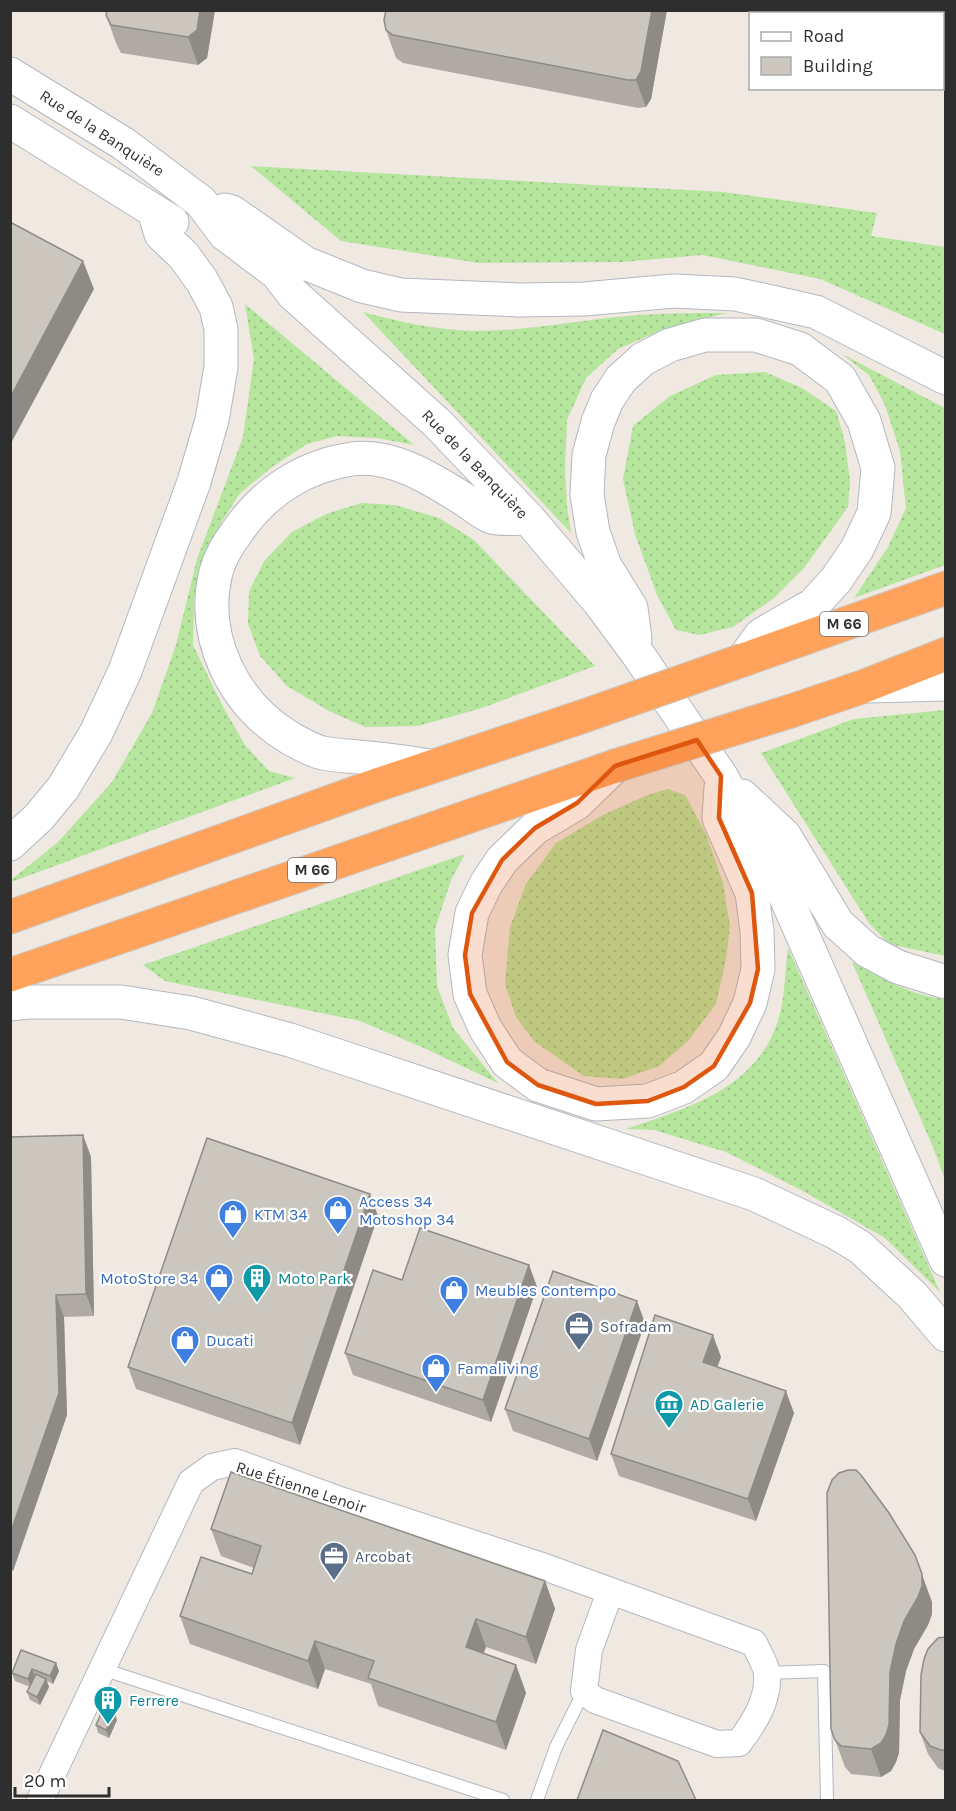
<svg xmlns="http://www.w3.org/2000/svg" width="956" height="1811" font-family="Karla,sans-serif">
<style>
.grass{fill:url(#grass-dots)}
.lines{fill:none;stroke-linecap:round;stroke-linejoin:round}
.lane-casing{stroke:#b4b7c1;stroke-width:14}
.street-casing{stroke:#b4b7c1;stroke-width:28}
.secondary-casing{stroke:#b4b7c1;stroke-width:35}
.highway-casing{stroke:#c9c9c9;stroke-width:35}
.lane{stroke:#fff;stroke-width:12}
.street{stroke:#fff;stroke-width:26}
.secondary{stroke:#fff;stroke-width:33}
.highway{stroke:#ffa35c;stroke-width:33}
.highway-bridge-casing{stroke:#c9c9c9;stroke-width:35;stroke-linecap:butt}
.highway-bridge{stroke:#ffa35c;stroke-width:33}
.wall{fill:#afaba4}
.shaded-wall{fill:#8e8b86}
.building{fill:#cbc7bf;stroke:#8e8b86;stroke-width:1.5}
.marked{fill:#df570e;fill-opacity:0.2;stroke:#df570e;stroke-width:4.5;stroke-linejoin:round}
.labels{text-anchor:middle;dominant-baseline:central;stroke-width:4.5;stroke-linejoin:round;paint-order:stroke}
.shield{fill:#fff;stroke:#6d6d6d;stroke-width:1.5}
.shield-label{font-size:15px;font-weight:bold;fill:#2e2e2e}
.street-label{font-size:16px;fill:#2e2e2e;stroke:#fff}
.shop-label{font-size:16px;fill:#366cbe;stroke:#fff;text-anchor:start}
.culture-label{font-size:16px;fill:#0d838f;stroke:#fff;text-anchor:start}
.service-label{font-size:16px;fill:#4e5e75;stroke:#fff;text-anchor:start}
</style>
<defs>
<pattern id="grass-dots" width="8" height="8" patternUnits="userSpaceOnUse" patternTransform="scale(1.5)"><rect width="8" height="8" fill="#b6e59e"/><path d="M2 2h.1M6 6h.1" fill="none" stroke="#9dc588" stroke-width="1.8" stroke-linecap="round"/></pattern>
</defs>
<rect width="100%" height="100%" fill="#efe9e1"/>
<path class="grass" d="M251,166L724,192L877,213L871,236L945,247V334L820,279L703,255L623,262L479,263L341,241Z
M245,304L414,445L377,438L337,436L307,444L272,467L240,493L221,523L194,599L193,645L222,705L245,745L269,771L295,778L11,882V880L58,842L112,782L152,713L176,645L197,559L243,437L254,359Z
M363,312C400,322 437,330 475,331C523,331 570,322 616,317C653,313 690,313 726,313L667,328L618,349L586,378L567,420L565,470L567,506L571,533Z
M842,354L945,408V565L854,598L888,547L906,508L900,451L885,405L869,375Z
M765,372L802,388L836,411L845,442L850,481L848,507L804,568L774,598L733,627L699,635L676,630L657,595L635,534L623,479L633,426L670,396L716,375Z
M361,503L395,505L439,518L474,540L595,666L482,708L418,726L365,727L329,711L287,686L260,656L248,624L249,592L264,561L292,532L326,514Z
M945,710V956L889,944L869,923L761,753L854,719Z
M667,789L685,795L706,834L723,883L730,926L726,959L716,1004L688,1041L659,1066L623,1079L584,1076L535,1042L516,1017L505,984L510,927L526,884L556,843L603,815L645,796Z
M465,854L451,880L435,929L437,986L453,1028L498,1083L424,1048L360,1021L165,981L143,965Z
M788,948L940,1292L885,1238L803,1191L726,1152L654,1130L626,1129C687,1108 755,1090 778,1021C785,999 785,971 788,948Z
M852,962C881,978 912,996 945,999V1180L933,1147Z"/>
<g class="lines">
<g class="lane-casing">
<path id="lane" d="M102,1669L503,1800
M767,1673L824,1671L827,1800
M537,1800L556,1747L584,1691"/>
</g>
<g class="street-casing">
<path id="street" d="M40,1800L191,1482L212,1467L235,1462L337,1499L539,1565L754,1643C758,1652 766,1664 767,1674C769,1700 754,1723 739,1743L717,1744L595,1700L584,1691L589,1650L610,1592"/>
</g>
<g class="secondary-casing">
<path id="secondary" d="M10,74L124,144L201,202L225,234L277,273L293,294L437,423L528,518L600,603L637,653L721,776L784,893L946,1260
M10,121L172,222
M225,210L232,212L305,263L362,286L401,295L520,300L584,299L674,291L735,294L816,312L946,378
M635,639L631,608L605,566L593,532L587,495L589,455L598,422L607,400L621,379L643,359L670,345L705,335H756L800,349L840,379L864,421L878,468L874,513L857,549L836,580L813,605L761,635L743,660
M869,686L946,684
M431,766C410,763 389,760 368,758C353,756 337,756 323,753C312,751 299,743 290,738C233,704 200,637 216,572C220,557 228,544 237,532C264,492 304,466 352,459C393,454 432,479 465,500C473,505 483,514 492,517C502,520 517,518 528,518
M615,766L577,803L535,828L502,860L486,884L472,913L465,955L470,994L485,1028L507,1062L538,1085L596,1104L648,1101L684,1087L714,1066L734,1037L750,1003L758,969L757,931L752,893L719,818L721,787
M742,796L784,835L838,924L868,951L898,967L946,982
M10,844L39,817L63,788L96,733L125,671L194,482L212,420L221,367V329L216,307L202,281L184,256L161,234L154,211
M10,1004L28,1002H121L191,1013L290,1040L754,1194L835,1232L860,1247L912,1295L946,1335"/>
</g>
<g class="highway-casing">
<path id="highway" d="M743,660L946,588
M791,711L862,687L946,654
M10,917L377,785L581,717
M10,975L615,766"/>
</g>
<use href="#lane" class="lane"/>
<use href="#street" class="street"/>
<use href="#secondary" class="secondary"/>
<use href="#highway" class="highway"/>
<g class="highway-bridge-casing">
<path id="highway-bridge" d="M581,717L743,660
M615,766L791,711"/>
</g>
<use href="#highway-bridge" class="highway-bridge"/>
</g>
<path class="wall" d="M107,10H215L207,58L198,65L121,53L116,43L106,15Z
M667,10L651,99L646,107L638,108L403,63L396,58L386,30Z
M83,1135L91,1157L94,1316L64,1317L67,1415L13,1571L10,1570V1137Z
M378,1216L300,1445L136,1389L128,1367Z
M529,1265L537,1287L491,1422L353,1375L345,1353L402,1280Z
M645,1323L597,1461L513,1431L505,1409Z
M721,1357L717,1367L794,1413L756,1521L619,1476L611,1454Z
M211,1529L545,1581L555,1609L536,1664L486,1647L483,1654L516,1665L526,1693L506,1750L378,1706L371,1684L325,1669L318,1689L190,1644L180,1616L252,1574L254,1568L221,1556Z
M932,1602V1614L928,1625L914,1649L906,1671L900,1700L899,1753L896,1762L891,1771L881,1777L851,1774L845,1767L831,1729Z
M945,1637V1771L938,1768L928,1754L920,1732Z
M56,1663L59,1671L53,1684L47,1681L49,1687L40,1705L30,1700L27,1692L30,1687L15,1681L12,1673Z
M117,1720L109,1738L98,1733L96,1725Z"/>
<path class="shaded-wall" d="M200,10H215L207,58L198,65L188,37Z
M652,10H667L651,99L646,107L636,80Z
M83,261L94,289L10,445V398Z
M83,1135L91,1157L94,1316L86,1294Z
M370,1194L378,1216L300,1445L292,1423Z
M529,1265L537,1287L491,1422L483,1400Z
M56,1295L64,1317L67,1415L13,1571L10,1563V1534Z
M637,1301L645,1323L597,1461L589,1439Z
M713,1335L721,1357L711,1384L703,1362Z
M786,1391L794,1413L756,1521L748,1499Z
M915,1555L932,1602V1614L928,1625L914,1649L906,1671L900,1700L899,1753L896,1762L891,1771L881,1777L871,1749L890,1672Z
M545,1581L555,1609L536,1664L526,1637Z
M476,1619L486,1647L476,1675L466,1647Z
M315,1641L325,1669L318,1689L308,1661Z
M56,1663L59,1671L53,1684L50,1676Z
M516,1665L526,1693L506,1750L496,1722Z
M32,1669L35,1676L31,1687L28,1679Z
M46,1679L49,1687L40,1705L37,1697Z
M115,1713L117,1720L109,1738L106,1730Z"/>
<path class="building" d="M107,10H200L197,30L188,37L111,25L106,15Z
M386,10H652L641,71L636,80H628L393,35L386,30L384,20Z
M10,222L83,261L10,398Z
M83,1135L86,1294L56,1295L59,1393L10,1534V1137Z
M207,1138L370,1194L292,1423L128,1367Z
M420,1228L529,1265L483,1400L345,1353L373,1270L402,1280Z
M553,1271L637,1301L589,1439L505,1409Z
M655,1315L713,1335L703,1362L786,1391L748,1499L611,1454Z
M848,1470H856L861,1475L889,1513L915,1555L922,1574V1586L918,1597L904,1621L896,1644L890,1672L889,1725L886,1735L881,1743L871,1749L841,1746L835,1740L831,1729L827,1493L832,1480L839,1473Z
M231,1472L545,1581L526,1637L476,1619L466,1647L516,1665L496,1722L368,1678L374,1661L315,1641L308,1661L180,1616L201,1557L252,1574L261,1546L211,1529Z
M945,1637V1750H941L930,1746L920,1732L921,1675L924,1659L928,1649L938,1638Z
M21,1650L56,1663L50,1676L32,1669L28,1679L12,1673Z
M36,1674L46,1679L37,1697L27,1692Z
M104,1707L115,1713L106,1730L96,1725Z
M603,1730L678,1761L696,1800H577Z"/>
<path class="marked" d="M697,740L721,776L719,818L752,893L758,969L750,1003L714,1066L684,1087L648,1101L596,1104L538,1085L507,1062L470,994L465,955L472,913L502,860L535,828L577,803L615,766Z"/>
<defs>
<g id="shop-pin" transform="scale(1.5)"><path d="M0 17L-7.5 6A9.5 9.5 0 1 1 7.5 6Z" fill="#3f7fe0" stroke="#fff"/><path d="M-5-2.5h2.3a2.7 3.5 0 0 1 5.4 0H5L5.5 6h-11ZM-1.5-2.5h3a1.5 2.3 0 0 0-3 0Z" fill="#fff"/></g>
<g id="building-pin" transform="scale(1.5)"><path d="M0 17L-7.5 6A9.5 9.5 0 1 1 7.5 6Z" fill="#0f9aa8" stroke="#fff"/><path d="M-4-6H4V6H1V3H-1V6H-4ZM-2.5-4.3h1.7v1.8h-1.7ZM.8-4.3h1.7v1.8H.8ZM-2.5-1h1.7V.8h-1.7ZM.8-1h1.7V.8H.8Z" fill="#fff"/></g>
<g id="office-pin" transform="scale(1.5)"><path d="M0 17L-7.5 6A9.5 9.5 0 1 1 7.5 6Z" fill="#5c6f8a" stroke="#fff"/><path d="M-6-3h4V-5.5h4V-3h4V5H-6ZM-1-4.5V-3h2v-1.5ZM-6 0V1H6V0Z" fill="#fff"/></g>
<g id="museum-pin" transform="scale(1.5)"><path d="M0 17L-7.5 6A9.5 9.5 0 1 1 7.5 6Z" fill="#0f9aa8" stroke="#fff"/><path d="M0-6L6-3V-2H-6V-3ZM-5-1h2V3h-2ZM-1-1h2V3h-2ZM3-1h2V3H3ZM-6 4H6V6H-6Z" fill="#fff"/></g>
</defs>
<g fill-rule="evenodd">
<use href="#shop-pin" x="338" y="1210"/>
<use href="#shop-pin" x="233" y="1214"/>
<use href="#shop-pin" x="219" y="1278"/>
<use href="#building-pin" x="257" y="1278"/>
<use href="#shop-pin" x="454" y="1290"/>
<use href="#office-pin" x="579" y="1326"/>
<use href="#shop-pin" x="185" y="1340"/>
<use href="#shop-pin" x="436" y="1368"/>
<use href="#museum-pin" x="669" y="1404"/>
<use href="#office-pin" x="334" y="1556"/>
<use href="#building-pin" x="108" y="1700"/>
</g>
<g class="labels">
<g class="shield">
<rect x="820" y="612" width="48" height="24" rx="4.5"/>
<rect x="288" y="858" width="48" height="24" rx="4.5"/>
</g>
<g class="shield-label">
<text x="844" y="624">M 66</text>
<text x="312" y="870">M 66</text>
</g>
<g class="street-label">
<text transform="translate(102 133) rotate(33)">Rue de la Banquière</text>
<text transform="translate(475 464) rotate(46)">Rue de la Banquière</text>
<text transform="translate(301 1487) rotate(18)">Rue Étienne Lenoir</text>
</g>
<g class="shop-label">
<text x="359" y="1201">Access 34<tspan x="359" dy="18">Motoshop 34</tspan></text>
<text x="254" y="1214">KTM 34</text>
<text x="198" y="1278" text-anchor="end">MotoStore 34</text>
<text x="475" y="1290">Meubles Contempo</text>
<text x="206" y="1340">Ducati</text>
<text x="457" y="1368">Famaliving</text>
</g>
<g class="culture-label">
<text x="278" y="1278">Moto Park</text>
<text x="690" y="1404">AD Galerie</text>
<text x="129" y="1700">Ferrere</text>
</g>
<g class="service-label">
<text x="600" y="1326">Sofradam</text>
<text x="355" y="1556">Arcobat</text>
</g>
</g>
<rect width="956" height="1811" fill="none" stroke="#2e2e2e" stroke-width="24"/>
<rect x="749" y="12" width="195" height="78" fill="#ffffff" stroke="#ababab" stroke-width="1.5"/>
<rect x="761" y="32" width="30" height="9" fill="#ffffff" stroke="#ababab" stroke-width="1.5"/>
<text x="803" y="42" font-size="18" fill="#2e2e2e">Road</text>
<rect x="761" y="57" width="30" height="18" fill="#cbc7bf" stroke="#ababab" stroke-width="1.5"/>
<text x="803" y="72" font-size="18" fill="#2e2e2e">Building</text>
<path d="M15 1787v9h94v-9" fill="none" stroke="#2e2e2e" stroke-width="3"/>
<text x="24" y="1787" font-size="18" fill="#2e2e2e" stroke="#ffffff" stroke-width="4.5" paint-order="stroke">20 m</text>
</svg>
